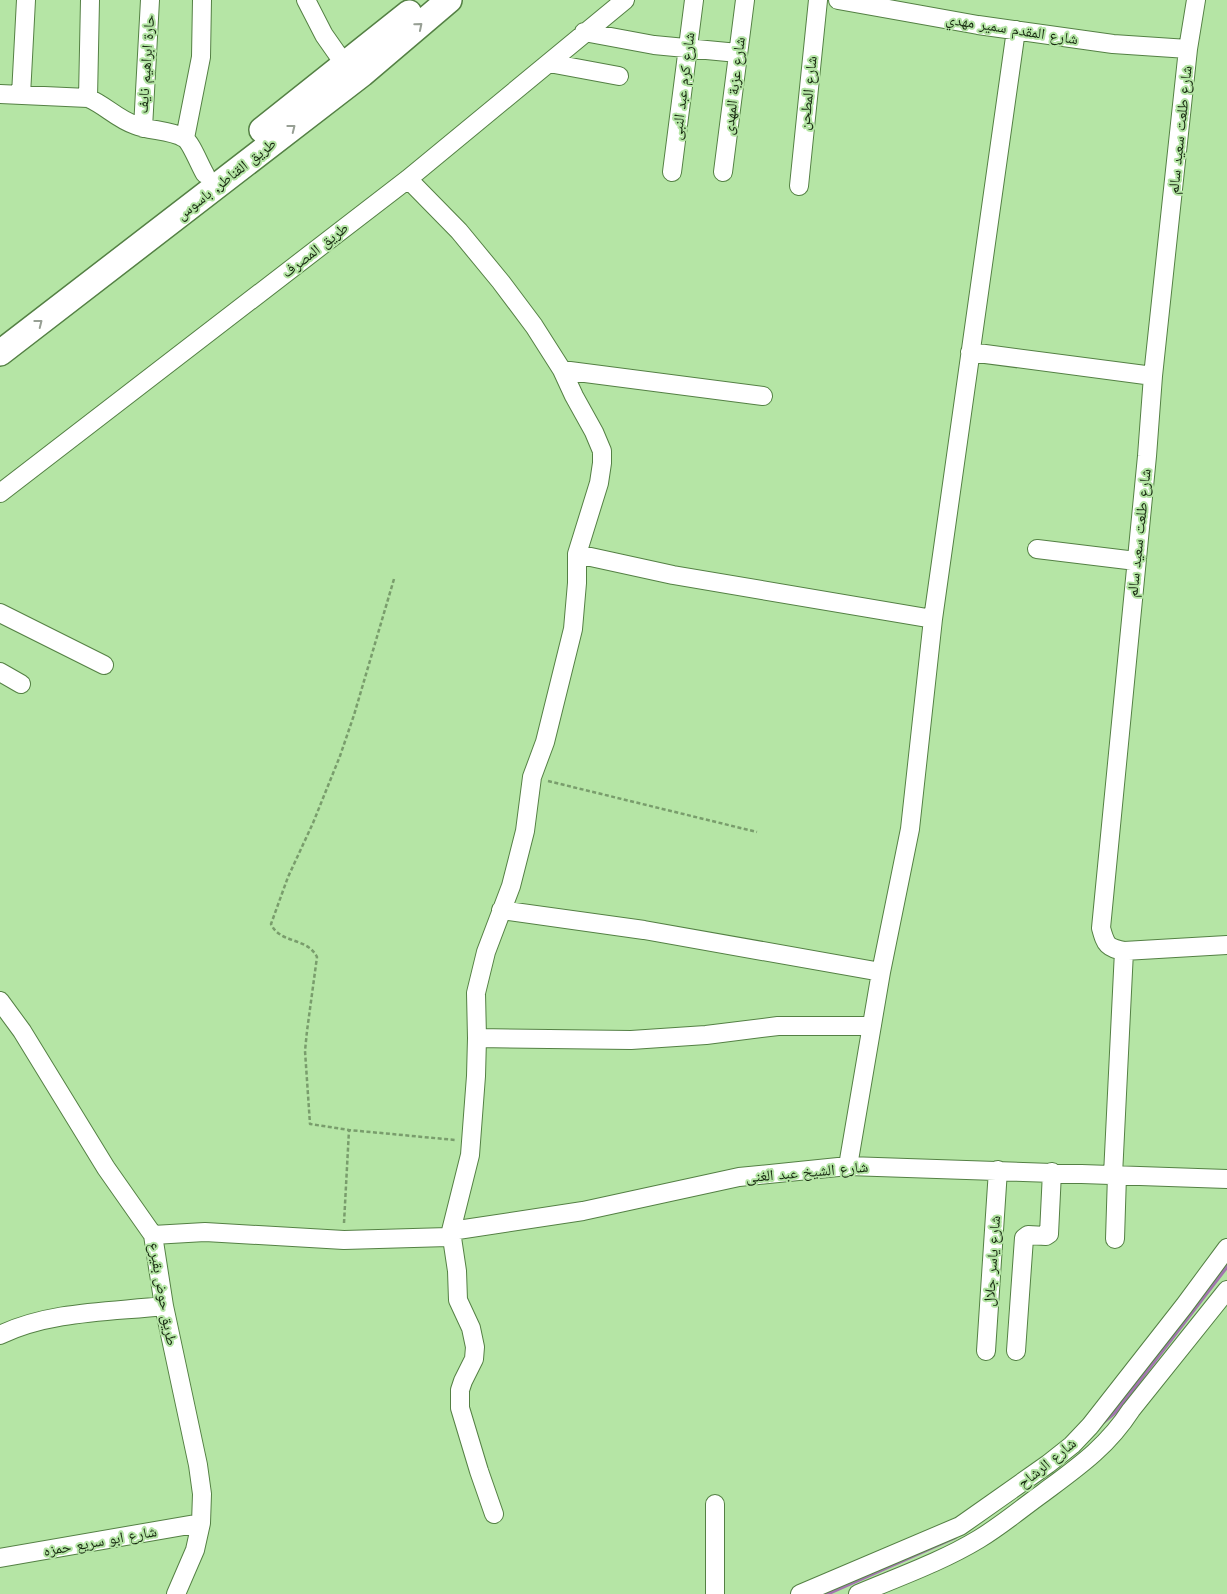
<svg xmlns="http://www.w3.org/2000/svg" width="1227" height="1594" font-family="'Work Sans','Noto Naskh Arabic',sans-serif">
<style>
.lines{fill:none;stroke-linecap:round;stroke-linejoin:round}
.stream{stroke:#a176ae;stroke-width:4.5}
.street-casing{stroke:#548044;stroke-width:20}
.secondary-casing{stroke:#548044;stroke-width:28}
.path{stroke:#799d6c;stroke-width:2.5;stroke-dasharray:4 2.5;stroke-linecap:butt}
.street{stroke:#fff;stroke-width:18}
.secondary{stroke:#fff;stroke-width:25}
.oneway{stroke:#979f94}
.labels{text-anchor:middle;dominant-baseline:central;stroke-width:4;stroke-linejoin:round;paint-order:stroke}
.street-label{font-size:15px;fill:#182a11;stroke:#b5e5a5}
</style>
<rect width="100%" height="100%" fill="#b5e5a5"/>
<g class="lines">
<path class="stream" d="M1103,1422L1115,1412L1227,1266
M826,1594L955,1537"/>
<g class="street-casing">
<path id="street" d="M306,0L324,35L345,65
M838,0L978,25L1113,44L1188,49
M1196,0L1188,49L1153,376L1147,456L1101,928C1106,946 1107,947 1124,951L1227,945
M584,32L654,45L738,53
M549,63L619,76
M0,94L88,98C105,105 117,119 135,125C149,131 171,130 184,138C191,142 200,166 205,174
M21,95L26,0
M88,98L90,0
M143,128L150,0
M185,138L201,57L202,0
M672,172L694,0
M723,172L745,0
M799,186L818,0
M970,352L1153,376
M562,370L763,396
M0,493L408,179L625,0
M1037,549L1136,561
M577,554L673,575L933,619
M0,613L104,665
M0,672L21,684
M501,910L644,930L881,972
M0,1001L22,1031L106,1168L153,1235L164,1306L198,1465L202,1494L201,1523L195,1550L176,1594
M477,1038L631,1040L706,1035L778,1026H872
M848,1166L881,972L910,829L933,619L1016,30
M1113,1175L1124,951
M451,1231L583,1211L739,1177L848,1166L1227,1179
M451,1231L457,1271L458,1300L471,1328L475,1347L474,1359L463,1381L460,1390V1408L479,1471L494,1514
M153,1235L205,1232L344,1240L448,1237L451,1231L470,1155L476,1076L477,1038L476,993L486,952L511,886L525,831L532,777L545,742L573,629L577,583V554L599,483L602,463V451L594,432L574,396L562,370L534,326L501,282L459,231L408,179
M1115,1239L1117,1175
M0,1335C50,1311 110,1312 164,1306
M986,1351L998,1170
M1016,1351L1024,1238L1028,1235L1046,1236L1049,1234L1052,1172
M715,1504V1594
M0,1558L201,1523
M800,1594L960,1526L1048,1464L1072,1445L1090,1426L1184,1306L1227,1248
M858,1594C898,1577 941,1562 979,1539C1002,1525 1022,1508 1043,1493C1078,1467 1107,1447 1131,1410L1227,1290"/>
</g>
<g class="secondary-casing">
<path id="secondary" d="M262,130L409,13
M0,353L362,74L449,0"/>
</g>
<path class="path" d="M394,579L354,715L340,756L313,823L288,877L271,924C280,944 307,937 317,957L307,1031L305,1051L310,1124L349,1130L455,1140
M548,781L757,832
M344,1223L349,1130"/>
<use href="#street" class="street"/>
<use href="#secondary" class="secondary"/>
</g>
<defs><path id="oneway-chevron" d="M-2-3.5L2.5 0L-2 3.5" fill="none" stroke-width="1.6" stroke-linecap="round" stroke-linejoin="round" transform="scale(1.25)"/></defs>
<g class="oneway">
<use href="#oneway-chevron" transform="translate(419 26) rotate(-40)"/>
<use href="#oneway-chevron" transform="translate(292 128) rotate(-38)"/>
<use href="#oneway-chevron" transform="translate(39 323) rotate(-38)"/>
</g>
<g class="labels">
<g class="street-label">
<text transform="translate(1012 29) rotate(9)">شارع المقدم سمير مهدي</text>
<text transform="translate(146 64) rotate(-86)">حارة ابراهيم نايف</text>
<text transform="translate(683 86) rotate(-83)">شارع كرم عبد النبى</text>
<text transform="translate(734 86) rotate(-83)">شارع عزبة المهدى</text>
<text transform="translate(808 93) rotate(-84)">شارع المطحن</text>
<text transform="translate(1180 130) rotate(-84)">شارع طلعت سعيد سالم</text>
<text transform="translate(226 179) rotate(-38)">طريق القناطر, باسوس</text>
<text transform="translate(315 250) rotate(-38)">طريق المصرف</text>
<text transform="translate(1139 533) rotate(-84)">شارع طلعت سعيد سالم</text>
<text transform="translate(807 1172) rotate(-5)">شارع الشيخ عبد الغنى</text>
<text transform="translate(992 1261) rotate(-86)">شارع ياسر جلال</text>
<text transform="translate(163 1294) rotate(80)">طريق حوض بقيرع</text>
<text transform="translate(1047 1463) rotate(-39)">شارع الرشاح</text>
<text transform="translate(100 1541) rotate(-10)">شارع ابو سريع حمزه</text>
</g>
</g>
</svg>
